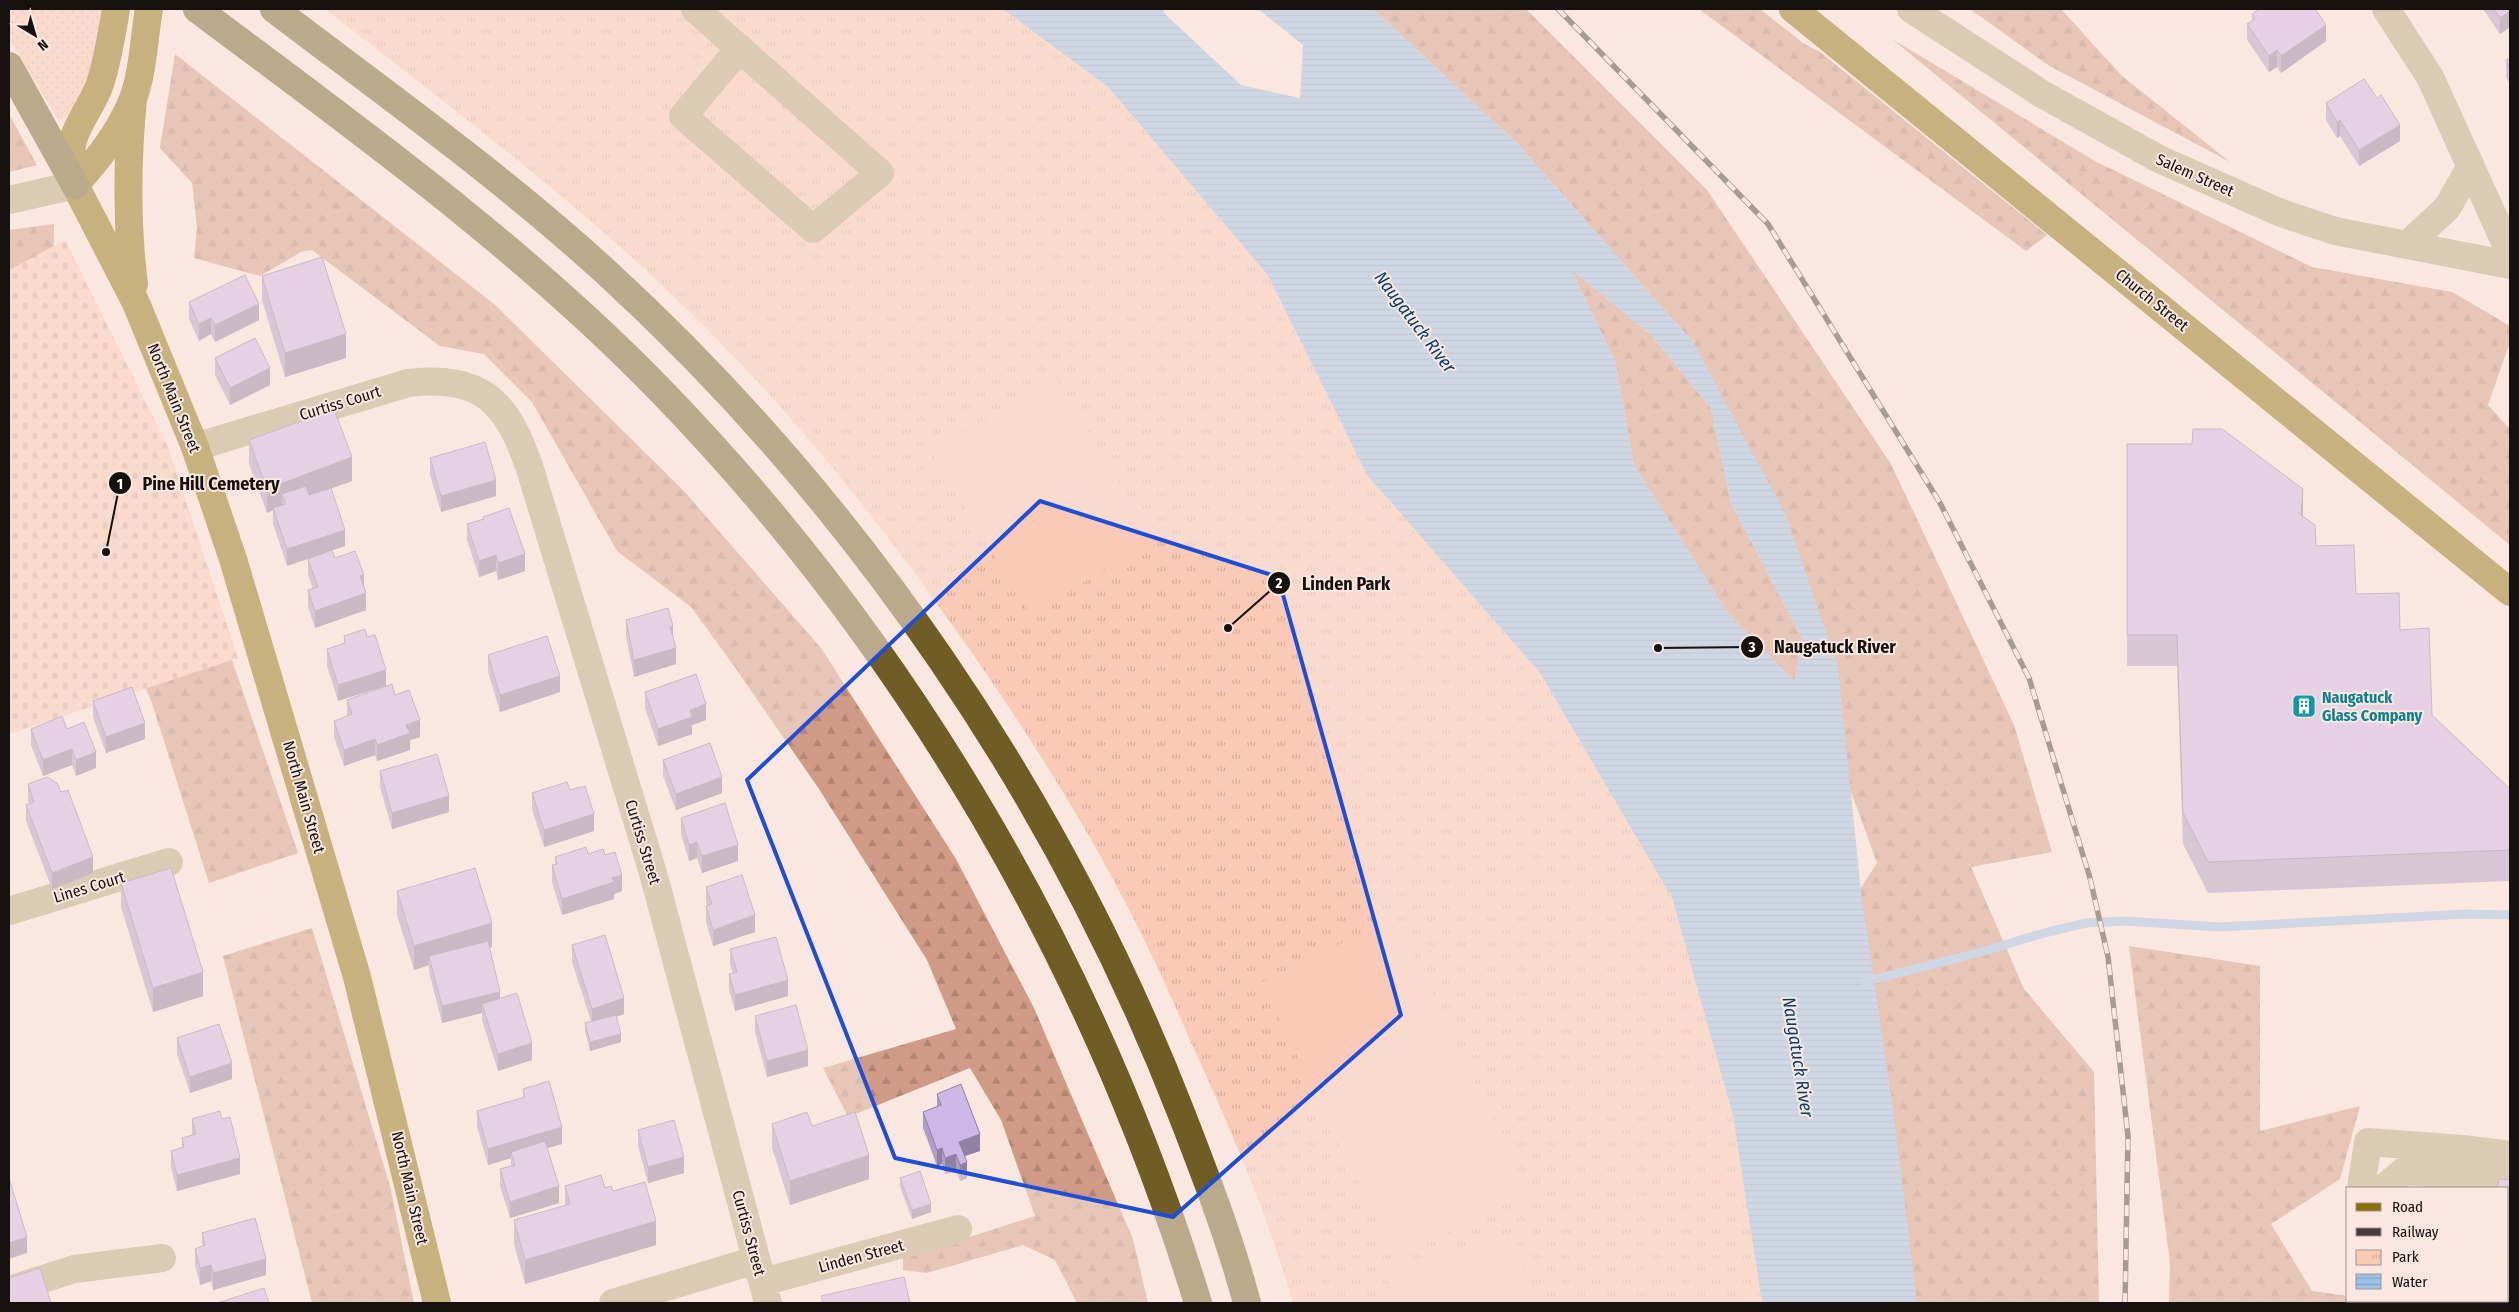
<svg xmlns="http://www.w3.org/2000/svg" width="2519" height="1312" font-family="'Fira Sans Condensed',sans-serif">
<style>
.grass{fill:url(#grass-dots)}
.forest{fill:url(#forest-firs)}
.cemetery{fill:url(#cemetery-stones)}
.park{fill:url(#park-tufts)}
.pitch{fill:#facab7}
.water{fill:url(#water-rules);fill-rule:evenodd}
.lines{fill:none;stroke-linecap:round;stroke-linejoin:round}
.stream{stroke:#9bc2e9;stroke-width:9}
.minor{stroke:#b7a980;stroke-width:28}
.major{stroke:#8a6f09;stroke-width:28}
.highway{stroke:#6f5d25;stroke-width:28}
.rail-casing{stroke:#463d3a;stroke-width:5.5}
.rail{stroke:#fae8e0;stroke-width:4;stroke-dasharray:11;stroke-linecap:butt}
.wall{fill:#b09dc7}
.shaded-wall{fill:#9080a2}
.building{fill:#cdb7e7;stroke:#9080a2}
.marked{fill:none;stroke:#1d4ed8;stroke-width:4;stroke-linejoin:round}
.labels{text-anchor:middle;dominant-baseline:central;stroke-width:4;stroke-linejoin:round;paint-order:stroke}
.street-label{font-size:16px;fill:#16100e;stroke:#fae8e0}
.culture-label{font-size:16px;font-weight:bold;fill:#0d838f;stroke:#fae8e0;text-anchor:start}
.water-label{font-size:18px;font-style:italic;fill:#003d6c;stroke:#fae8e0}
.leader{fill:none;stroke:#16100e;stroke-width:2}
.callout-dot{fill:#16100e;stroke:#fae8e0;stroke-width:2}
.mark-label{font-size:15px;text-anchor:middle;font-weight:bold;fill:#fff}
.callout-label{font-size:18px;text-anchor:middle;font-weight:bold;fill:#16100e;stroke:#fae8e0;stroke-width:4;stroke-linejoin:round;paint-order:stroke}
</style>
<defs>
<pattern id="grass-dots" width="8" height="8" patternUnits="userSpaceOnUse" patternTransform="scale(1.25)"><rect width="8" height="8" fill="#facab7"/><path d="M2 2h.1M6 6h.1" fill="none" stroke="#d6ac9c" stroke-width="1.8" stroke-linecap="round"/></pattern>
<pattern id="forest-firs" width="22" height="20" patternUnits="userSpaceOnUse" patternTransform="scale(1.25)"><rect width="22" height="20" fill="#d09b86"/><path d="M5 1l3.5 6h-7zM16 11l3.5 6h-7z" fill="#b28472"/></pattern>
<pattern id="cemetery-stones" width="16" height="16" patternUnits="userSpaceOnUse" patternTransform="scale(1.25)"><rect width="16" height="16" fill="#facab7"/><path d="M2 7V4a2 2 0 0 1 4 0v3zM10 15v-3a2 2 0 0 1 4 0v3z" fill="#d6ac9c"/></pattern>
<pattern id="park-tufts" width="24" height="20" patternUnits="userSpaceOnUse" patternTransform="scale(1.25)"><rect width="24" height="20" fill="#facab7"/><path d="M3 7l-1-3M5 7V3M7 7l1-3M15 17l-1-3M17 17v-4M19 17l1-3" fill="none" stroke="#d6ac9c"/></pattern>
<pattern id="water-rules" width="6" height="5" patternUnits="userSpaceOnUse" patternTransform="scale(1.25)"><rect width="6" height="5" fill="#9bc2e9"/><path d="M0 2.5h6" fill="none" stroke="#85a6c7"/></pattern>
</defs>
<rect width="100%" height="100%" fill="#fae8e0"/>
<path class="grass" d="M9,9H102L97,57L74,111L59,121L9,38Z"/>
<path class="forest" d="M1373,9H1526L1707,190L1891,464L2014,725L2052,852L1971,867L2024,989L2094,1072L2099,1303H1883L1834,929L1877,863L1830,734L1838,667L1693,342L1516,142Z
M1699,9H1760L1803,43L1820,52L2047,235L2026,251Z
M1970,9H2061L2122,76L2230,162L2048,65Z
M1892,39L2095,161L2312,267L2452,292L2510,326V342L2488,405L2510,429V545Z
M175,54L494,304L683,490L821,648L956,859L1034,1008L1133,1239L1148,1303H1077L1055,1260L1023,1245L927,1273L903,1270V1258L1035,1216L1001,1120L970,1068L848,1117L823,1068L956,1029L927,960L819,789L734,666L691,607L617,551L532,402L484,354L440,346L312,250L301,252L260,276L194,258L197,227L192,183L160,148Z
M9,114L37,165L9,172Z
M54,224L53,281L9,294V230Z
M1571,269L1651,335L1711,408L1731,503L1802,638L1795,682L1727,612L1634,465L1615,361Z
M170,479L298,853L209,883L151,700L69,526Z
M312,928L390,1186L414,1303H312L223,956Z
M2129,946L2260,966V1131L2360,1106L2340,1179L2271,1224L2312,1291L2348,1296V1301L2399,1303H2169L2170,1263Z"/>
<path class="cemetery" d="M65,240L168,447L238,658L9,734V270Z"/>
<path class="park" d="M325,9H1003L1108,87L1267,274L1367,475L1540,673L1672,898L1733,1116L1762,1303H1293C1268,1216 1232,1132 1194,1049C1170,994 1145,938 1116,885C1073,804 1024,728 972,653C890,535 801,422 699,321C584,207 453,109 325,9Z"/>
<path class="pitch" d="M1054,376L1154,539L1031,615L931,452Z
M1395,917L1528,1194L1394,1258L1262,982Z
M1515,1235L1532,1303H1395L1386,1269Z"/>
<path class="water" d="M1003,9H1162L1166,15L1241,85L1300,98L1303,45L1258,9H1373L1516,142L1693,342L1785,513L1838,667L1861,892L1893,1109L1917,1303H1762L1733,1116L1672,898L1540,673L1367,475L1267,274L1108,87ZM1572,270L1651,335L1711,408L1731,503L1802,638L1795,681L1727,612L1634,465L1615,361Z"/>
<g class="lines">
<path class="stream" d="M1864,982L1981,952L2044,933L2086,923L2124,921L2220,927L2467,914L2510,915"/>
<path class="minor" d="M695,9L880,173L813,229L683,116L740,48
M1911,9L2042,94L2159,159L2281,213L2335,231L2510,265
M2386,9L2430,77L2510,253
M9,200L75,185
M2407,245L2447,208L2471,166
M195,447L408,383C482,375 507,401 530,469L653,873L768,1303
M9,911L169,862
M2361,1188L2368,1142L2463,1149L2510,1155
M2384,1188L2404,1171L2510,1179
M2508,1275H2510
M763,1282L958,1229
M9,1290L74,1269L162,1258
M2508,1295H2510
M613,1303L756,1260"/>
<path class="major" d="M116,9C112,34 108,59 100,84C94,101 83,115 76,132C68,149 72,167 75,185L136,303L195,447L233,559L357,977L437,1303
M1793,9L2510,592
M133,99C127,161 126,221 134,284
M75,185C98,159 120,132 133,99C143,72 144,38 149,9"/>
<path class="highway" d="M197,9C357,129 523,248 663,393C910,648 1094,964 1198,1303
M274,9C386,94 502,177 606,272C858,503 1058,796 1182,1115C1206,1177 1230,1239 1247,1303
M9,66L75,185"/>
<g class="rail-casing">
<path id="rail" d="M1558,9L1768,224L1940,503L2029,678L2090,878L2108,957L2128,1136L2125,1303"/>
</g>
<use href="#rail" class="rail"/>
</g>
<path class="wall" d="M2483,9H2510V27L2500,34Z
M2252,14L2326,41L2281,73L2277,67L2269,72L2247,40V24L2252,21Z
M2510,58V85L2506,77V60Z
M2377,98L2400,141L2359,166L2340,136L2337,138L2326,120V103Z
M262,276L346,358L285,377L262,300Z
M189,302L259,320L215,342L211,334L199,341L189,319Z
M215,358L270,385L230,405L215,375Z
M249,440L352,481L331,488L345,546L287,566L273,524V510L267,513L249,464Z
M2127,444L2303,516L2316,546L2356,594L2400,630L2432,715L2510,789V881L2208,893L2183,844L2177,666H2127Z
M430,458L496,496L441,512L430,475Z
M483,517L525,571L498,580L496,571L479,577L467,540V524L483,519Z
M335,558L366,610L315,628L308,607V590L313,589L308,575V559Z
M626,620L673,638L676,664L634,677L626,636Z
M365,629L338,701L327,666V649L344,644V636Z
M488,655L560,692L500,712L488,672Z
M645,692L706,720L692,725V734L658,746L645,708Z
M395,695L420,737L410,740V750L377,761L375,755L344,766L334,737V721L347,716V700Z
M93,701L145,739L106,753L93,717Z
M31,729H67L96,768L76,776L72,765L43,776L31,745Z
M663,760L722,793L676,810L663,776Z
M380,771L449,812L392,829L380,787Z
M28,784L93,873L52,889L26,821V805L29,804L28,801Z
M570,790L594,831L544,847L532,809V793Z
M681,818L738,861L702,873L697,858L689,861L681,834Z
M588,854L605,855L622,891L614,894V899L562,915L552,882V865L555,864V857Z
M121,883L203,996L153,1012L121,907Z
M706,887L755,932L713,946L706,922V906L707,905L706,903Z
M397,891L492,947L489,948L500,998L532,1060L498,1071L482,1020V1013L442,1023L429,972V965L414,970L397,915Z
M572,945L624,1014L616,1017L621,1042L590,1051L585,1031V1023L591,1021L572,962Z
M730,949L788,996L735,1011L729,990V974L733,973L730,965Z
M755,1016L808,1066L767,1077L755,1032Z
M177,1038L232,1079L190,1093L177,1054Z
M523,1089L562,1144L547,1148L559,1203L510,1218L500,1186V1169L511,1166V1158L488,1165L477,1127V1111L523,1098Z
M937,1094L980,1151L964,1156L967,1178L960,1181L956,1171L945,1174L942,1164L937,1166L923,1128V1112L937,1107Z
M192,1119L240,1174L177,1191L171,1167V1151L182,1148V1138L192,1135Z
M772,1124L812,1126L869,1179L790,1205L772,1148Z
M638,1130L684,1173L648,1183L638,1146Z
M900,1178L931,1212L912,1219L900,1186Z
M2510,1180V1263H2508V1188Z
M565,1186L605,1188L613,1191L656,1245L525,1284L514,1244V1220L565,1206Z
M202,1233L266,1275L213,1290L211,1281L200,1285L195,1265V1249L202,1246Z"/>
<path class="shaded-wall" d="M2510,11V27L2500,34V18Z
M2326,25V41L2281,73V56Z
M2277,50V67L2269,72V56Z
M2340,120V136L2337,138V122Z
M2400,125V141L2359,166V150Z
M259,304V320L215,342V325Z
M211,318V334L199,341V324Z
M346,334V358L285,377V353Z
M270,368V385L230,405V388Z
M352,457V481L286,505L282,494V507L273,508V510L267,513V489Z
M496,480V496L441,512V496Z
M2303,489V521L2301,515Z
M345,530V546L287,566V549Z
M525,554V571L498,580V563Z
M496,555V571L479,577V561Z
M364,575V592L360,576Z
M366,593V610L315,628V611Z
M673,626V643L670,627Z
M676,648V664L634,677V660Z
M386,670V686L338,701V685Z
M560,676V692L500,712V695Z
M706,704V720L692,725V734L658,746V729L690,710Z
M420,720V737L410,740V750L377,761V745L406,725Z
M145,723V739L106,753V737Z
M375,739V755L344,766V750Z
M72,749V765L43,776V760Z
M96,752V768L76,776V760Z
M722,777V793L676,810V794Z
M449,796V812L392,829V813Z
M594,814V831L544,847V830Z
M697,842V858L689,861V845Z
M738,845V861L702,873V856Z
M93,857V873L52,889V873Z
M622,875V891L614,894V899L562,915V899L612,878Z
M755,915V932L713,946V930Z
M492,923V947L432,965L429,956V965L414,970V946Z
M203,972V996L153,1012V988Z
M788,980V996L735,1011V995Z
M500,992V1008L482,1004V1013L442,1023V1006Z
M624,998V1014L592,1025V1009Z
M621,1034V1042L590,1051V1042Z
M532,1043V1060L498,1071V1054Z
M808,1050V1066L767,1077V1061Z
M232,1063V1079L190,1093V1077Z
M562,1127V1144L513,1158L511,1152V1158L488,1165V1149Z
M980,1134V1151L959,1158V1142Z
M942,1148V1164L937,1166V1150Z
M956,1154V1171L945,1174V1158Z
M869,1155V1179L790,1205V1181Z
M684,1157V1173L648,1183V1167Z
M240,1158V1174L177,1191V1175Z
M967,1162V1178L960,1181V1165Z
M559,1186V1203L510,1218V1202Z
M931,1204V1212L912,1219V1210Z
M656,1221V1245L525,1284V1260Z
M27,1237V1253L9,1259V1243Z
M266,1259V1275L213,1290V1273Z
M211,1265V1281L200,1285V1268Z"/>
<path class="building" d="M2259,9H2315L2326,25L2281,56L2277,50L2269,56L2247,24L2255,19L2252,14Z
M2494,9H2510V11L2500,18Z
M2510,58V69L2506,60Z
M2364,79L2377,98L2381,95L2400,125L2359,150L2340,120L2337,122L2326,103Z
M322,257L346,334L285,353L262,276Z
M245,275L259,304L215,325L211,318L199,324L189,302Z
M255,338L270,368L230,388L215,358Z
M334,409L352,457L267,489L249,440Z
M2193,429H2222L2303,489L2301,515L2315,525L2316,546L2354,545L2356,594L2399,593L2400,630L2429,628L2432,715L2510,789V850L2208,862L2183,813L2177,635H2127V444H2192Z
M485,442L496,480L441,496L430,458Z
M306,486L309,495L331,488L345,530L287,549L273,508L286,504L282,494Z
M509,508L525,554L498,563L496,555L479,561L467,524L484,519L483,517Z
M332,550L335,558L355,551L364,575L360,576L366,593L315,611L308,590L318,587L308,559Z
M668,608L673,626L670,627L676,648L634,660L626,620Z
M365,629L367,637L375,635L386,670L338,685L327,649L345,643L344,636Z
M547,636L560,676L500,695L488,655Z
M696,674L706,704L690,710L692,717L658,729L645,692Z
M392,684L395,695L409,690L420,720L406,725L410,733L377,745L375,739L344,750L334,721L352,714L347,700Z
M132,687L145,723L106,737L93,701Z
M62,716L67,729L84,722L96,752L76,760L72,749L43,760L31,729Z
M710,743L722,777L676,794L663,760Z
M437,754L449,796L392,813L380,771Z
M47,777L57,783L61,792L68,790L93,857L52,873L26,805L34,802L28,784Z
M567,782L570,790L585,786L594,814L544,830L532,793Z
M725,803L738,845L702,856L697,842L689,845L681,818Z
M586,847L588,854L603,849L605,855L615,852L622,875L612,878L614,882L562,899L552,865L557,864L555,857Z
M171,868L203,972L153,988L121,883Z
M475,868L492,923L414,946L397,891Z
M742,875L755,915L713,930L706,906L712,904L706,887Z
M605,935L624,998L592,1009L572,945Z
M776,937L788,980L735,995L729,974L737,972L730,949Z
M488,941L500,992L442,1006L429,956Z
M517,993L532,1043L498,1054L482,1004Z
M796,1005L808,1050L767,1061L755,1016Z
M616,1015L621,1034L590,1042L585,1023Z
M219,1024L232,1063L190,1077L177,1038Z
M549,1081L562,1127L488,1149L477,1111L525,1097L523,1089Z
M961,1084L980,1134L959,1142L967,1162L960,1165L956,1154L945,1158L942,1148L937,1150L923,1112L941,1105L937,1094Z
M220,1111L222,1119L230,1117L240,1158L177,1175L171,1151L184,1147L182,1138L196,1134L192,1119Z
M807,1112L812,1126L855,1112L869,1155L790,1181L772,1124Z
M674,1120L684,1157L648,1167L638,1130Z
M545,1141L559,1186L510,1202L500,1169L515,1165L511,1152Z
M920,1171L931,1204L912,1210L900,1178Z
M601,1175L605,1188L611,1186L613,1191L645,1182L656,1221L525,1260L514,1220L570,1204L565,1186Z
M9,1178L27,1237L9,1243Z
M2499,1179L2510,1180V1239H2508V1188H2497Z
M255,1218L266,1259L213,1273L211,1265L200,1268L195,1249L205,1245L202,1233Z
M40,1268L51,1303H9V1278Z
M904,1277L910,1303H823L821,1296Z
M264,1288L269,1303H217Z"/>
<path d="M0 0H2519V1312H0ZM1040,501L1278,577L1401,1015L1173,1217L895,1158L747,780Z" fill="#fae8e0" fill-opacity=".55" fill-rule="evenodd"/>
<path class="marked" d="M1040,501L1278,577L1401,1015L1173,1217L895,1158L747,780Z"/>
<defs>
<g id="building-square" transform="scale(1.25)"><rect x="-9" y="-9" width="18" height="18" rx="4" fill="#0f9aa8" stroke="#fae8e0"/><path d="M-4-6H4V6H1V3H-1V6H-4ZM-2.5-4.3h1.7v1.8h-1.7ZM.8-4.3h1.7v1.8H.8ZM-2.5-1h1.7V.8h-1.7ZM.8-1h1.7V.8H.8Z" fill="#fff"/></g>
</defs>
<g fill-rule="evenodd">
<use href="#building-square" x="2304" y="706"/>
</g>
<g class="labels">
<g class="street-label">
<text transform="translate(2195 175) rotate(24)">Salem Street</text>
<text transform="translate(2152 300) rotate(39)">Church Street</text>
<text transform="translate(174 398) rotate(68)">North Main Street</text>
<text transform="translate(340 403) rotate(-17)">Curtiss Court</text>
<text transform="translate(304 797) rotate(74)">North Main Street</text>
<text transform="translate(643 842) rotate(73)">Curtiss Street</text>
<text transform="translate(89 887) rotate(-17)">Lines Court</text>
<text transform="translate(410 1188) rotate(77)">North Main Street</text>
<text transform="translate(749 1233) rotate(75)">Curtiss Street</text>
<text transform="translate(861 1256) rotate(-15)">Linden Street</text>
</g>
<g class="culture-label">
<text x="2322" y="697">Naugatuck<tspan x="2322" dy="18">Glass Company</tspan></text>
</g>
<g class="water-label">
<text transform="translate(1415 322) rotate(53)">Naugatuck River</text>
<text transform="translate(1798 1057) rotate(81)">Naugatuck River</text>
</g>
</g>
<path class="leader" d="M106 552L120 483M1228 628L1279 583M1658 648L1752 647"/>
<g class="callout-dot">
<circle cx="106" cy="552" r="5"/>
<circle cx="1228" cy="628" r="5"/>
<circle cx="1658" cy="648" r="5"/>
<circle cx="120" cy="483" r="12"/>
<circle cx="1279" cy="583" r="12"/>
<circle cx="1752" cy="647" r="12"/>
</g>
<g class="mark-label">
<text x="120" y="489">1</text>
<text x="1279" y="588">2</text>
<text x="1752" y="652">3</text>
</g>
<g class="callout-label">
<text x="211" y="490">Pine Hill Cemetery</text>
<text x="1346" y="590">Linden Park</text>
<text x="1835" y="653">Naugatuck River</text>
</g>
<rect width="2519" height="1312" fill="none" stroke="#16100e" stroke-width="20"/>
<rect x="2346" y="1187" width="162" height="115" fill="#fae8e0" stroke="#9f928c"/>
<rect x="2356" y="1203" width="25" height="8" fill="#8a6f09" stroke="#9f928c"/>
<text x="2392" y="1212" font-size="15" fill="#16100e">Road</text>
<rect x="2356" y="1228" width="25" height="8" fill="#463d3a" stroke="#9f928c"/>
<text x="2392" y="1237" font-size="15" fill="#16100e">Railway</text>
<rect x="2356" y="1250" width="25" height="15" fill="url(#park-tufts)" stroke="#9f928c"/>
<text x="2392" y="1262" font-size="15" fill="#16100e">Park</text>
<rect x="2356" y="1274" width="25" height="15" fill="url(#water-rules)" stroke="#9f928c"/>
<text x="2392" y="1287" font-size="15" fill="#16100e">Water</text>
<g transform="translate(35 35) rotate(142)" stroke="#fae8e0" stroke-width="4" paint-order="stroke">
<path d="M0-4L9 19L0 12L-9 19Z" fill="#16100e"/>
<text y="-8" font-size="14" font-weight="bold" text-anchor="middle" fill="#16100e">N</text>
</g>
</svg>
